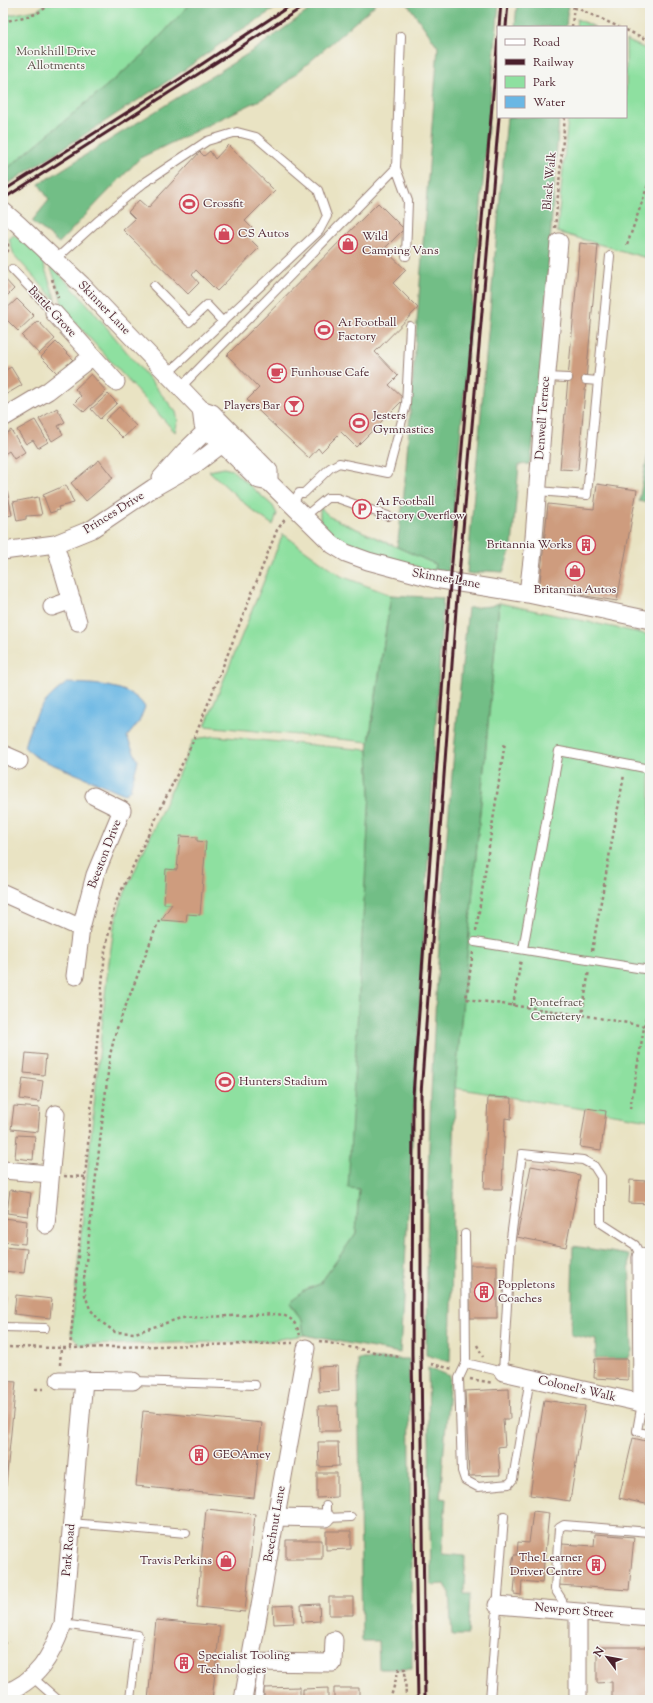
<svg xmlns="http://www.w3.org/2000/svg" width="653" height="1703" font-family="'Sorts Mill Goudy',serif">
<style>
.green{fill:#8ee0a0;stroke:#6c8066}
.forest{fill:#72be86;stroke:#5e6e58}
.water{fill:#6ab7e4;stroke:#5a6b88}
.building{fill:#ce9c7e}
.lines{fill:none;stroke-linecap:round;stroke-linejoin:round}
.service-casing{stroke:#9a8177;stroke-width:10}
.minor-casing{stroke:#9a8177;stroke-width:19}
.path{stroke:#9a8177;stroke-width:2.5;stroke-dasharray:3 3;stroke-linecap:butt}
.service{stroke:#fff;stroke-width:8}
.minor{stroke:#fff;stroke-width:17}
.rail{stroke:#4a1f2b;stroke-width:3}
.labels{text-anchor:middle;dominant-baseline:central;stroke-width:3;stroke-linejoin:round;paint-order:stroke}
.park-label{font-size:12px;fill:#5b4f48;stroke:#f6f6f2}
.street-label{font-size:12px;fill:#4a1f2b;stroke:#f6f6f2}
.poi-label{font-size:12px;fill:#4a1f2b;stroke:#f6f6f2;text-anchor:start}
</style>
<rect width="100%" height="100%" fill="#f6f6f2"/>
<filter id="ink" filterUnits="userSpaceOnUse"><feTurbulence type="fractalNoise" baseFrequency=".025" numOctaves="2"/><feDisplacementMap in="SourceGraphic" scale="8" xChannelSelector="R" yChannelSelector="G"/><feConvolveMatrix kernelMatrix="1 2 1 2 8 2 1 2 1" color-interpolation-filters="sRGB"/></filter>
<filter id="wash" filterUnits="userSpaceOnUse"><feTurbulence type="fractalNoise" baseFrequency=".012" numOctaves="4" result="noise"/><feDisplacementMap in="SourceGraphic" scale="16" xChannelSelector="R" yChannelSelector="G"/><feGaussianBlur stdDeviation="0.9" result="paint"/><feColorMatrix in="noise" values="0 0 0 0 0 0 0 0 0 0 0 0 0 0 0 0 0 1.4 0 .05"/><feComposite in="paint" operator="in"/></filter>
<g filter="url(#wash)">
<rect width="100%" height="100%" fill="#e9e3c3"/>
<path class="green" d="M47,3H191L140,58L3,172V16L37,10Z
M577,19L595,27H576Z
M626,40L650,51V259L557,232L568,117H626Z
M14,235L41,257L56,301L14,255L9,239Z
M49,263L89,306L176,412L178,421L175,432L63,309L59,290Z
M224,468L232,470L273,506L277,514L273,525L253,511L209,471Z
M320,507L330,517L435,564L434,572L338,541L320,526Z
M283,534L341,576L391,595L369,742L205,726Z
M499,603L650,635V1120L455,1088Z
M215,736L368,750L370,792L349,1188L359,1189L356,1233L320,1284L302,1291L292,1307L302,1320L304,1335L268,1341L80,1345L71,1334L107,976L114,927L122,899L194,739Z"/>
<path class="forest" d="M191,3H284L233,35L177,75L3,187V172L140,58Z
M319,3H377L274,93L140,158L59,243L32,221L49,200L39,184L257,48Z
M407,3H499L448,573L434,572L435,564L397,547L404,493L438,47Z
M517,3H568L566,27H515Z
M507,117H559L543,342L532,452L529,464L519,465L512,546L503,572L487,571L474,574L467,573Z
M650,443V504L639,501Z
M391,595L443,598L400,1353L304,1335L302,1320L290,1303L302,1291L320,1284L356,1233L359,1189L348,1188L370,792L368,750Z
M499,603L455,1088L450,1362L426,1355C427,1295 427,1234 428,1174C434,985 448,796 468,608L491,606Z
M573,1246L629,1255L632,1351L628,1359H595L596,1340L571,1335Z
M358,1359H409L412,1669H379L378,1641H362Z
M428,1368L450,1376L440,1498L446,1499L442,1554L465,1556L464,1594H470L468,1635H452L449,1592L445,1584L431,1585Z"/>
<path class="water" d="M67,683C91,684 130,683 145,707L139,722L127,737L138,761L130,790L125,794L37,758L24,747C32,718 42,700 67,683Z"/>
<g id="blocks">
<path class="building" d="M228,145L275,191L245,221L254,230L248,237L259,248L217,291L196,270L192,275L199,283L188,294L123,230L135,219L128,212L139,200L148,208L200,152L204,156L210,151L215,159Z
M378,203L404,229L384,249L406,270L393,283L418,308L375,352L398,376L389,385L404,399L356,447L341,432L321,452L318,448L309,458L247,400L259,388L227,355Z
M580,243L598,245L578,470L560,469Z
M3,277L14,289L3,300Z
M17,299L34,316L18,331L3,316V312Z
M38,321L55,339L39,354L22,336Z
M56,342L73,359L58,374L41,357Z
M3,365L6,370L11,367L22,385L5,395L3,392Z
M91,374L106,391L84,412L74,403L81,396L75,389Z
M108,394L117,403L100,419L91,409Z
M119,407L136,426L123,438L105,420Z
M57,408L65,422L58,426L63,434L52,441L39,419Z
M35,420L48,442L38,448L33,440L26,444L17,430Z
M11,430L25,452L14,459L9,451L3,455V436Z
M99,460L113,478L86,501L71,483Z
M597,484L637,490L617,601L548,590L540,582L548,504L594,509Z
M66,485L74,503L58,507L59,510L50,513L43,495Z
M7,490L12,515L3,517V491Z
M38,497L42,515L26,516V519L17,521L13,502Z
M180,836L197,837V841L206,842L200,915L187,914L186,922L161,920L172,904H164L166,869L177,870Z
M26,1053L46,1055L44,1075L24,1073Z
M23,1078L43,1081L40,1102L20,1099Z
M488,1097L512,1098L511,1119L505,1118L502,1189H484Z
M14,1106L40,1108L38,1132L11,1129Z
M586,1108L606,1111L601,1150L580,1147Z
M17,1135L35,1136L33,1160L15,1158Z
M649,1148L650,1204L629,1203L630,1180L647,1181Z
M531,1166L580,1175L566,1247L517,1237Z
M10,1190L31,1193L28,1216L7,1213Z
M3,1218L27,1221L25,1244L3,1242Z
M3,1247L27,1249L24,1273L3,1271Z
M470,1265H497V1318H470Z
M16,1295L52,1299L50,1318L14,1314Z
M3,1296H6L4,1309H3Z
M595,1359H628V1380L594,1378Z
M338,1366L339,1391L319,1392L318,1367Z
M3,1381L16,1382L4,1504H3Z
M509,1389L510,1419H503L505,1446L498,1447L500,1475L469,1476L465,1391Z
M544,1400L585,1406L570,1501L530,1495Z
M318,1406H338L339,1431H319Z
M143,1411L262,1423L254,1498L136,1486Z
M633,1438L650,1442V1505L619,1498Z
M318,1442H338L339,1466L319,1467Z
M317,1473H337V1497L317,1498Z
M206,1509L255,1514L245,1612L197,1607Z
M533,1511L549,1513L542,1583L522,1581L521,1595L514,1594L516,1567H512L514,1555H517L518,1542L529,1543Z
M326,1531H351V1549L326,1550Z
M595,1534L634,1537L629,1590L559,1585L562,1544L594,1546Z
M286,1540H322V1559H286Z
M329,1597H353V1615H329Z
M319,1604L320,1621L302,1622L301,1605Z
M293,1605L294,1623L274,1624L273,1606Z
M156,1620L220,1626L212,1700H148Z
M597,1647H650V1700H612V1682L597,1683Z
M300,1687V1700H264V1688Z
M328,1688V1700H303V1689Z
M334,1688H359V1700H334Z"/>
</g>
</g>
<g filter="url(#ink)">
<use href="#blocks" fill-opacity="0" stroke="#9a8177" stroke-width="1"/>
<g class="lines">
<g class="service-casing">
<path id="service" d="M396,168L401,36
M55,260L99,220L144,183L207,141L237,132L256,137L318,190L327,216L319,231L167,374
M12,269L54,313
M154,286L189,322L207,305L223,322
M546,377L568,378
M586,380L598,381
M180,388L396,168L408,201L406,256
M538,491L587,495L610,256
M292,505L299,493H304L330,468L339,463L388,473L406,405L410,326
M304,517L327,498H337L388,516
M475,942L650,970
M523,949L559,751L650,769
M465,1234L466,1363L459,1378L462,1471L465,1480L478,1487L509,1484L513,1479L530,1378
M3,1327L45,1328
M466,1363L503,1372L511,1238L522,1154L583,1160L594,1166L601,1177V1223L635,1245L641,1257
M133,1381L255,1385
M642,1403L637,1431L650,1435
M326,1506V1518L351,1517
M71,1523L186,1533
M563,1610L562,1600L555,1589L559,1528L564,1525L650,1532
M63,1624L138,1635L130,1699
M32,1677L58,1700
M258,1700L263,1662
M490,1700L504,1516"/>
</g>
<g class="minor-casing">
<path id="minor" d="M3,211L18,224L82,285L201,409L212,413L269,471V482
M54,313L116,382
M201,409L203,425L259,480L269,482L333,545L346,553L368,561L435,579L528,594L650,620
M3,418L48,391L93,356
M161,478L185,451L215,422
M55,544L78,622
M3,551L55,544L92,529L153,488L197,463L222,444L228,434
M528,594L533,551L544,405L559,242
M52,607L72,600
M3,754L19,761
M3,893L81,928
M75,976L81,928L95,875L122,810L94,796
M3,1170L50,1174
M46,1225L56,1114
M641,1257L642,1403
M503,1372L650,1405
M59,1380L133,1381
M276,1517L326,1518
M497,1605L650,1618
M249,1662L333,1663L334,1640
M3,1694C38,1681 51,1657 63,1624L84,1380
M243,1700L306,1348
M578,1700V1612"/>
</g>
<path class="path" d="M574,8L579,9L619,27
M3,22L36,14L53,3
M572,27L574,3
M626,30L650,41
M555,228L565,117
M3,241L8,243V251L3,254
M627,245L650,179
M52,279L58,298
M159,920L116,1031L110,1055L84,1279L85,1295L90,1309L100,1321L115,1332L135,1333L181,1318L276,1314C291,1316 295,1321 300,1335
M476,931L505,742
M592,951L624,775
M473,952L466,999L582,1015L589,970
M513,1006L521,959
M582,1015L650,1027
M630,1109L650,993
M64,1176L86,1177
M319,1341L399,1357
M477,1345L483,1357
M3,1347L70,1348L293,1343
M70,1348L105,951L115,904L194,739L277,530L286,518
M431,1364L453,1369
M60,1365L61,1348
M470,1379L493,1383
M35,1389H47
M3,1643L9,1642
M430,1698H440V1700
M390,1700L399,1669H405L406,1700"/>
<use href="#service" class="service"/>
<use href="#minor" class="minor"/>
<path class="rail" d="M499,27L501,3
M506,27L508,3
M3,191L175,82L294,3
M3,199L309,3
M418,1700L412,1354L413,1096L448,608L498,37
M425,1700L421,1353V1094L456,609L499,117"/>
</g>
</g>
<defs>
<g id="stadium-ring" transform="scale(1)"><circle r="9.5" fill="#f6f6f2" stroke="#d1495b" stroke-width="1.5"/><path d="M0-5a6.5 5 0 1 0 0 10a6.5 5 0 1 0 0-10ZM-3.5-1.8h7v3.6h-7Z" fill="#d1495b"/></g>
<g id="shop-ring" transform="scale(1)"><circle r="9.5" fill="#f6f6f2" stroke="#d1495b" stroke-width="1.5"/><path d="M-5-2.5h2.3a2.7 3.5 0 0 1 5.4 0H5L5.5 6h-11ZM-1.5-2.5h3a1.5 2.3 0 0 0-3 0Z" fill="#d1495b"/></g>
<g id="cafe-ring" transform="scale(1)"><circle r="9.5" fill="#f6f6f2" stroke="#d1495b" stroke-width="1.5"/><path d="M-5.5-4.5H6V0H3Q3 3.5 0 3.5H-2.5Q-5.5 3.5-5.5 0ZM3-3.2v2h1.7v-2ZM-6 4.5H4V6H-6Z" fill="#d1495b"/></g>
<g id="bar-ring" transform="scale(1)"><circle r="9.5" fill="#f6f6f2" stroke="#d1495b" stroke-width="1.5"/><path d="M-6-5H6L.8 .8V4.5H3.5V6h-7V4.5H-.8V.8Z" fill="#d1495b"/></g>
<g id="parking-ring" transform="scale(1)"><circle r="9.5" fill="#f6f6f2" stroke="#d1495b" stroke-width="1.5"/><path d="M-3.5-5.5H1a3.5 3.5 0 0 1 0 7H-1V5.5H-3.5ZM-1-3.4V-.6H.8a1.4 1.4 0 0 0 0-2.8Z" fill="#d1495b"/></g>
<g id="building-ring" transform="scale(1)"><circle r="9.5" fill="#f6f6f2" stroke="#d1495b" stroke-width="1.5"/><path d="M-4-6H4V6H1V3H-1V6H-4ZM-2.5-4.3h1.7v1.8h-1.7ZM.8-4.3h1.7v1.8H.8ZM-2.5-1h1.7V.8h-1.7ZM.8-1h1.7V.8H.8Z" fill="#d1495b"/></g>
</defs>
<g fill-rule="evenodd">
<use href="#stadium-ring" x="189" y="204"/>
<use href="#shop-ring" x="224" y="234"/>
<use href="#shop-ring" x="348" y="244"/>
<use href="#stadium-ring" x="324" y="330"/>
<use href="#cafe-ring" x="277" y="373"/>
<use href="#bar-ring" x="294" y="406"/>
<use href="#stadium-ring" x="359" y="423"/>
<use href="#parking-ring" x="362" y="509"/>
<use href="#building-ring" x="586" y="545"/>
<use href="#shop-ring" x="575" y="571"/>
<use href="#stadium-ring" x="225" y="1082"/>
<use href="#building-ring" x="484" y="1292"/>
<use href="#building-ring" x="199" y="1455"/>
<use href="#shop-ring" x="226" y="1561"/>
<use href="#building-ring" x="596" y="1565"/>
<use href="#building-ring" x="184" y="1663"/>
</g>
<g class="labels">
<g class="park-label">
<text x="56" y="52">Monkhill Drive<tspan x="56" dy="14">Allotments</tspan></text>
<text x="556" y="1003">Pontefract<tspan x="556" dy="14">Cemetery</tspan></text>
</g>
<g class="street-label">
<text transform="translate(550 181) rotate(-85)">Black Walk</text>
<text transform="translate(104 308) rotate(46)">Skinner Lane</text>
<text transform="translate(52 312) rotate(47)">Battle Grove</text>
<text transform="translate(543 418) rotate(-86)">Denwell Terrace</text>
<text transform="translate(114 513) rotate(-32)">Princes Drive</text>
<text transform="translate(446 579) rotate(10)">Skinner Lane</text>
<text transform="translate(105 854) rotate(-69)">Beeston Drive</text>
<text transform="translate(577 1389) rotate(13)">Colonel's Walk</text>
<text transform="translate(275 1524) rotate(-80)">Beechnut Lane</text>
<text transform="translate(69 1550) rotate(-85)">Park Road</text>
<text transform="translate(574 1611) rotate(5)">Newport Street</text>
</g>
<g class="poi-label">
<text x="203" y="204">Crossfit</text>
<text x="238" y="234">CS Autos</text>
<text x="362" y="237">Wild<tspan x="362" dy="14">Camping Vans</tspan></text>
<text x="338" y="323">A1 Football<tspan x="338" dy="14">Factory</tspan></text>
<text x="291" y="373">Funhouse Cafe</text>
<text x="280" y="406" text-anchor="end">Players Bar</text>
<text x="373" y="416">Jesters<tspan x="373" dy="14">Gymnastics</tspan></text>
<text x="376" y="502">A1 Football<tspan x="376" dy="14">Factory Overflow</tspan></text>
<text x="572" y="545" text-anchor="end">Britannia Works</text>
<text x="575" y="590" text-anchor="middle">Britannia Autos</text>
<text x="239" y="1082">Hunters Stadium</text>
<text x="498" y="1285">Poppletons<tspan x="498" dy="14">Coaches</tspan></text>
<text x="213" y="1455">GEOAmey</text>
<text x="582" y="1558" text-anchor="end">The Learner<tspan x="582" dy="14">Driver Centre</tspan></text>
<text x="212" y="1561" text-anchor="end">Travis Perkins</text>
<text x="198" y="1656">Specialist Tooling<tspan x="198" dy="14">Technologies</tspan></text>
</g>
</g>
<rect width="653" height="1703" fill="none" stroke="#f6f6f2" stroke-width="16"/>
<rect x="497" y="26" width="130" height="92" fill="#f6f6f2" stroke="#b1a0a2"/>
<rect x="505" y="39" width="20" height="6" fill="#ffffff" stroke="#b1a0a2"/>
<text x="533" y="46" font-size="12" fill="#4a1f2b">Road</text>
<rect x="505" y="59" width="20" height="6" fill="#4a1f2b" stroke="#b1a0a2"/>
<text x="533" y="66" font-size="12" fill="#4a1f2b">Railway</text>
<rect x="505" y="76" width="20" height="12" fill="#8ee0a0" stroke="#b1a0a2"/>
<text x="533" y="86" font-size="12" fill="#4a1f2b">Park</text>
<rect x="505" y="96" width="20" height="12" fill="#6ab7e4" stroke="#b1a0a2"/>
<text x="533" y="106" font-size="12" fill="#4a1f2b">Water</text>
<g transform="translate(607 1657) rotate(302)" stroke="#f6f6f2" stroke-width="3" paint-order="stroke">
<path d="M0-3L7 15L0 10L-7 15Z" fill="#4a1f2b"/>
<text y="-6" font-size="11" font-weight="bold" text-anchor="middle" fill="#4a1f2b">N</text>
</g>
</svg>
